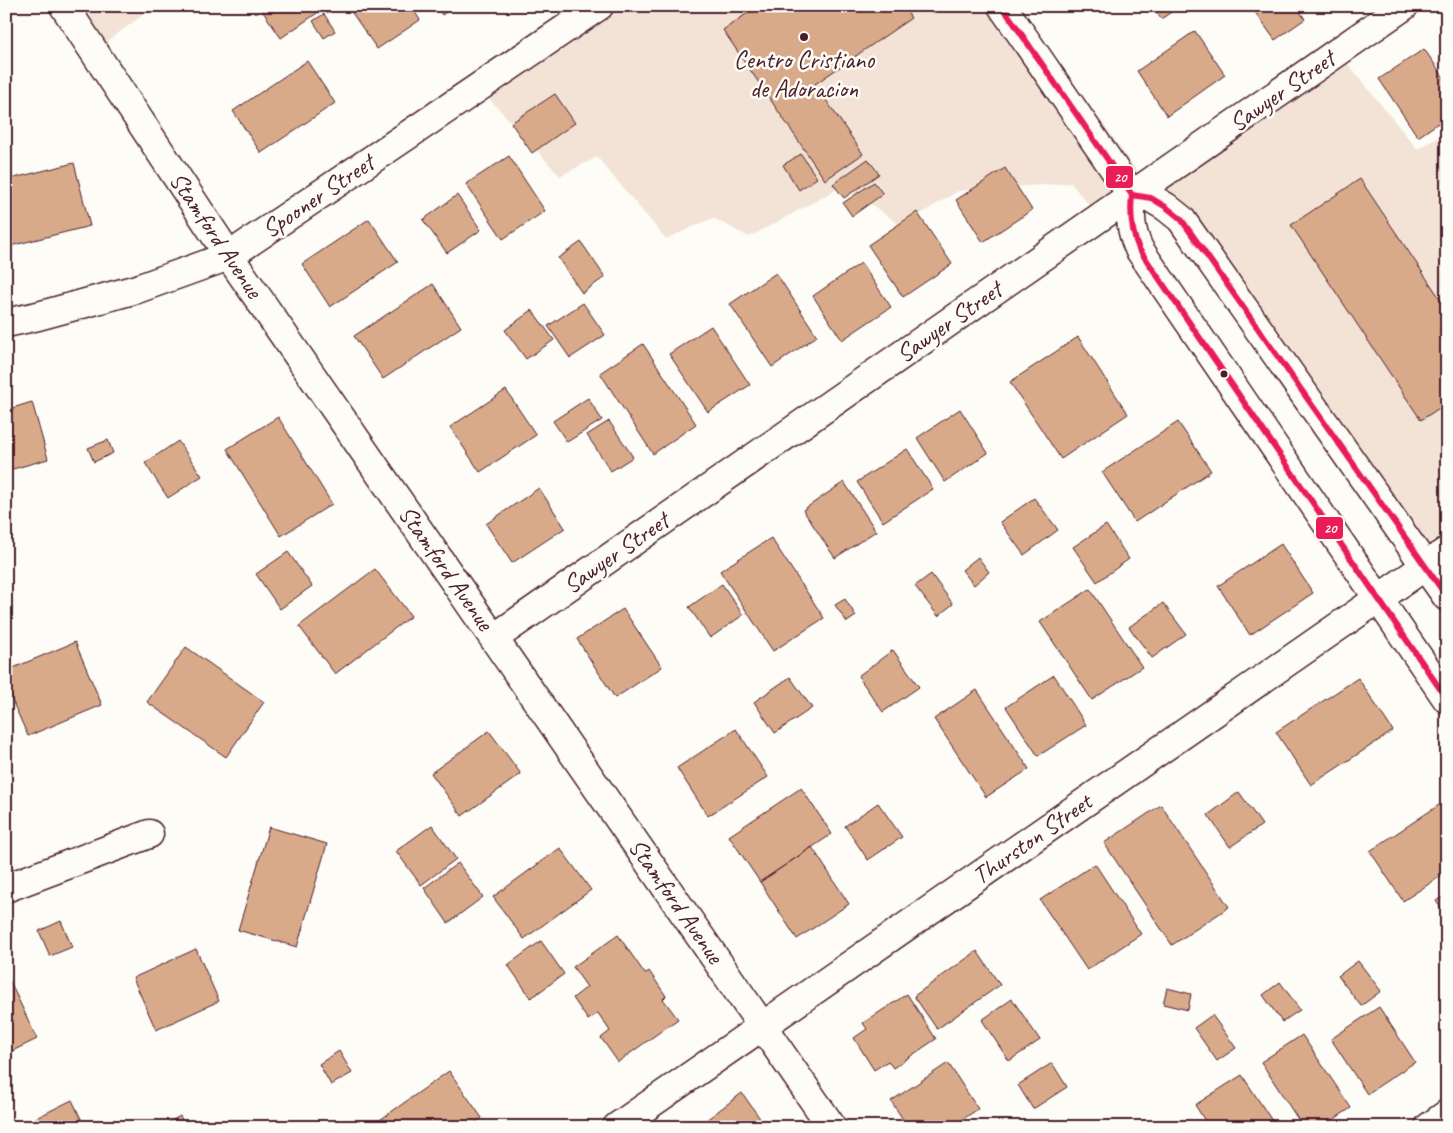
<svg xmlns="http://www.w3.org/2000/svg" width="1453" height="1133" font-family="Caveat,sans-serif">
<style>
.built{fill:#f2e3d6}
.building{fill:#d9aa8a;stroke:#4a1f2b}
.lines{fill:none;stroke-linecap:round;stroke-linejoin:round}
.minor-casing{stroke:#4a1f2b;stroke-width:31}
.major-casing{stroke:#4a1f2b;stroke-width:31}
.minor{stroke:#fdfcf7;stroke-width:28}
.major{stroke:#fdfcf7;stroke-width:28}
.bus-1-casing{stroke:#fdfcf7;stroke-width:10}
.bus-1{stroke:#ea1d57;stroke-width:6}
.poi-dot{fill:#4a1f2b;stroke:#fdfcf7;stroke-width:2}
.labels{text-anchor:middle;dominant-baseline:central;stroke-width:5;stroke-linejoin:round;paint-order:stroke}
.poi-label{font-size:25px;fill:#4a1f2b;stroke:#fdfcf7}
.street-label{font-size:25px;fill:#4a1f2b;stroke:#fdfcf7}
.line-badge{stroke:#fdfcf7;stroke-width:2}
.badge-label{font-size:14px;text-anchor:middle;font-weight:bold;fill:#fff}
</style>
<rect width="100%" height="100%" fill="#fdfcf7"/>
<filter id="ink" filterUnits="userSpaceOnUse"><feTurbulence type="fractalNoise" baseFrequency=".02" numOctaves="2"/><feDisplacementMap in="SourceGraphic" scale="10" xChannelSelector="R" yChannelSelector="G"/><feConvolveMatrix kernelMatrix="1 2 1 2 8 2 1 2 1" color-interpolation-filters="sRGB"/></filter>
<g filter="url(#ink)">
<path class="built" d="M52,6H155L90,54Z
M583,6H1019L1141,177L1105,218L1088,204L1071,183L958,191L901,226L845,185L749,237L713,218L666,239L597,157L560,176L476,84Z
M1344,59L1417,149L1447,133V559L1419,581L1396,552L1151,192Z"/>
<path class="building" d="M259,6H317L320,11L281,38Z
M350,6H411L420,20L377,49L348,7Z
M436,6H455L442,15Z
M758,6H903L911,18L815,84L863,154L825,180L723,30Z
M1152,6H1180L1161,19Z
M1255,6H1296L1305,19L1275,40L1252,8Z
M324,14L335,31L324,38L313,21Z
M1195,31L1225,75L1167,116L1137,71Z
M1424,49L1447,82V117L1418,137L1379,79Z
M307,61L335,103L261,153L233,111Z
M555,94L575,123L532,153L511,123Z
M801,154L817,178L799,190L783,165Z
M509,156L545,211L503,239L466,184Z
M868,159L879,174L844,198L833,184Z
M74,163L90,226L6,247V180Z
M1005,168L1032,210L983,242L956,200Z
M1360,179L1447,309V403L1421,420L1291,225Z
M874,182L883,194L852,216L843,203Z
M457,195L481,230L447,253L423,220Z
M917,212L952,264L903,297L868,245Z
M369,219L398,262L330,307L302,264Z
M581,242L605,277L582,293L558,258Z
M861,263L891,307L842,340L813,296Z
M776,273L817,336L772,367L730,304Z
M433,284L461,327L383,379L354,336Z
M583,303L605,335L570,358L548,326Z
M532,310L554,340L526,359L505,330Z
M711,326L750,385L708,412L669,354Z
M1078,337L1128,414L1061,459L1010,382Z
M643,344L696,424L653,454L600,373Z
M506,390L536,435L480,472L450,427Z
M588,398L602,420L567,442L553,421Z
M32,402L48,459L6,471V410Z
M960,409L988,453L945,482L917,438Z
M278,417L332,504L281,536L227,449Z
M609,421L633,457L611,471L587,435Z
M1178,422L1211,471L1135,522L1102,472Z
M108,440L113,453L94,462L88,448Z
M178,441L202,476L168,498L145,463Z
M907,449L933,489L883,522L857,482Z
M844,482L876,531L835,558L803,510Z
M539,488L565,528L512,563L486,524Z
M1034,498L1058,530L1024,555L1000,522Z
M1106,525L1129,559L1097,582L1073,547Z
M771,538L824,618L773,651L720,571Z
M1281,544L1313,593L1250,635L1218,586Z
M288,552L312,586L280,609L256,574Z
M978,557L989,572L974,585L962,570Z
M375,569L411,616L335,674L299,626Z
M931,574L953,604L938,616L915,586Z
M722,584L743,615L710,638L689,607Z
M1090,589L1142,667L1092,700L1040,622Z
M845,599L856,616L847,622L835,605Z
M1163,603L1186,634L1152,658L1129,627Z
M623,609L662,667L615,698L577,639Z
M75,642L102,705L28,736L6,687V671Z
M186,647L264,702L226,757L147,702Z
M893,650L919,687L883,712L858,676Z
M1054,675L1086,725L1038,756L1006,707Z
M790,677L812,708L775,733L754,702Z
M1358,678L1393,731L1311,785L1276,732Z
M977,690L1029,769L986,797L934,719Z
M736,729L768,777L708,816L677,768Z
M489,731L521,774L462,816L431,773Z
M801,788L832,834L760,882L729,836Z
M1239,792L1262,825L1230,847L1208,815Z
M878,803L902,837L868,860L845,826Z
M1161,805L1229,907L1172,945L1104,843Z
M1439,805L1447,816V872L1403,901L1370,851Z
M432,825L456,859L421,885L396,851Z
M269,827L327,844L297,947L238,930Z
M812,847L849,904L797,939L760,882Z
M560,848L591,890L524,939L493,897Z
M458,863L483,897L448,923L424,888Z
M1095,864L1141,934L1087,970L1040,900Z
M1447,894V917L1436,901Z
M61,921L72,947L50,956L39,931Z
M618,935L645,974L649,971L666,996L663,999L678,1019L618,1062L601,1038L610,1031L598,1013L588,1020L573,998L587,987L573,967Z
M541,941L564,974L531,998L508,965Z
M196,949L219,1001L156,1030L133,978Z
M977,951L1000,985L937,1029L914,996Z
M1358,961L1381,991L1361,1006L1338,976Z
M6,973L37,1039L6,1054Z
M1280,982L1300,1010L1282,1022L1263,995Z
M1167,988L1191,994L1188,1010L1163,1004Z
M907,994L936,1039L893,1068L888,1061L874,1070L854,1038L867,1029L863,1023Z
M1012,999L1040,1040L1009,1061L982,1020Z
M1379,1007L1415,1062L1367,1094L1331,1039Z
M1212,1015L1236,1048L1217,1061L1194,1028Z
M1302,1035L1351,1108L1322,1127H1303L1261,1062Z
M339,1051L352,1073L331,1085L319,1064Z
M948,1063L978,1109L951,1127H908L891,1101Z
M1052,1063L1067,1087L1033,1109L1018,1085Z
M449,1071L482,1118L469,1127H370Z
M1242,1075L1276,1127H1209L1195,1105Z
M742,1093L766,1127H697Z
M72,1100L85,1127H18Z
M180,1116L186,1127L162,1126Z"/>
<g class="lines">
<g class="minor-casing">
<path id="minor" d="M64,6L229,256L832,1127
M6,323L38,316L137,289L229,256L599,6
M494,638L1404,6
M6,888L149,834
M617,1127L1447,551
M1429,1127L1447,1114"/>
</g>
<g class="major-casing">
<path id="major" d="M1002,6L1132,195C1130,217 1130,229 1139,249L1447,699
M1132,195L1151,198L1166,207L1181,219L1447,597"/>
</g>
<use href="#minor" class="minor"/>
<use href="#major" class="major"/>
<g class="bus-1-casing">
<path id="bus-1" d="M1002,6L1132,195C1130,214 1131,231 1139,249L1447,699
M1109,163L1132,195L1151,198L1166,207L1181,219L1447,597"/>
</g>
<use href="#bus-1" class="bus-1"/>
</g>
</g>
<g class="poi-dot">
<circle cx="804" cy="37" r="5"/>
<circle cx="1224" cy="374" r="4.5"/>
</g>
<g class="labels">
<g class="poi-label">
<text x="804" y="60">Centro Cristiano<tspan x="804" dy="29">de Adoracion</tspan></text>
</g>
<g class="street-label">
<text transform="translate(1282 91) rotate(-35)">Sawyer Street</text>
<text transform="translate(318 196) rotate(-34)">Spooner Street</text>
<text transform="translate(216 235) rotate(56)">Stamford Avenue</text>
<text transform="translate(949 322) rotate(-35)">Sawyer Street</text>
<text transform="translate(616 553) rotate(-35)">Sawyer Street</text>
<text transform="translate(446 568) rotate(55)">Stamford Avenue</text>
<text transform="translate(1032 839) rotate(-35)">Thurston Street</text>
<text transform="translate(676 901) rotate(55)">Stamford Avenue</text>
</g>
</g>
<g class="line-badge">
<rect x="1105" y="165" width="29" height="24" rx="5" fill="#ea1d57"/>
<rect x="1315" y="516" width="29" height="24" rx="5" fill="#ea1d57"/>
</g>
<g class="badge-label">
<text x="1120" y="182">20</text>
<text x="1330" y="533">20</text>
</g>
<rect width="1453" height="1133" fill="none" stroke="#fdfcf7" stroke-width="25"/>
<rect x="12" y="12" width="1428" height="1108" fill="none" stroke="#4a1f2b" stroke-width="2" filter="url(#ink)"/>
</svg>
